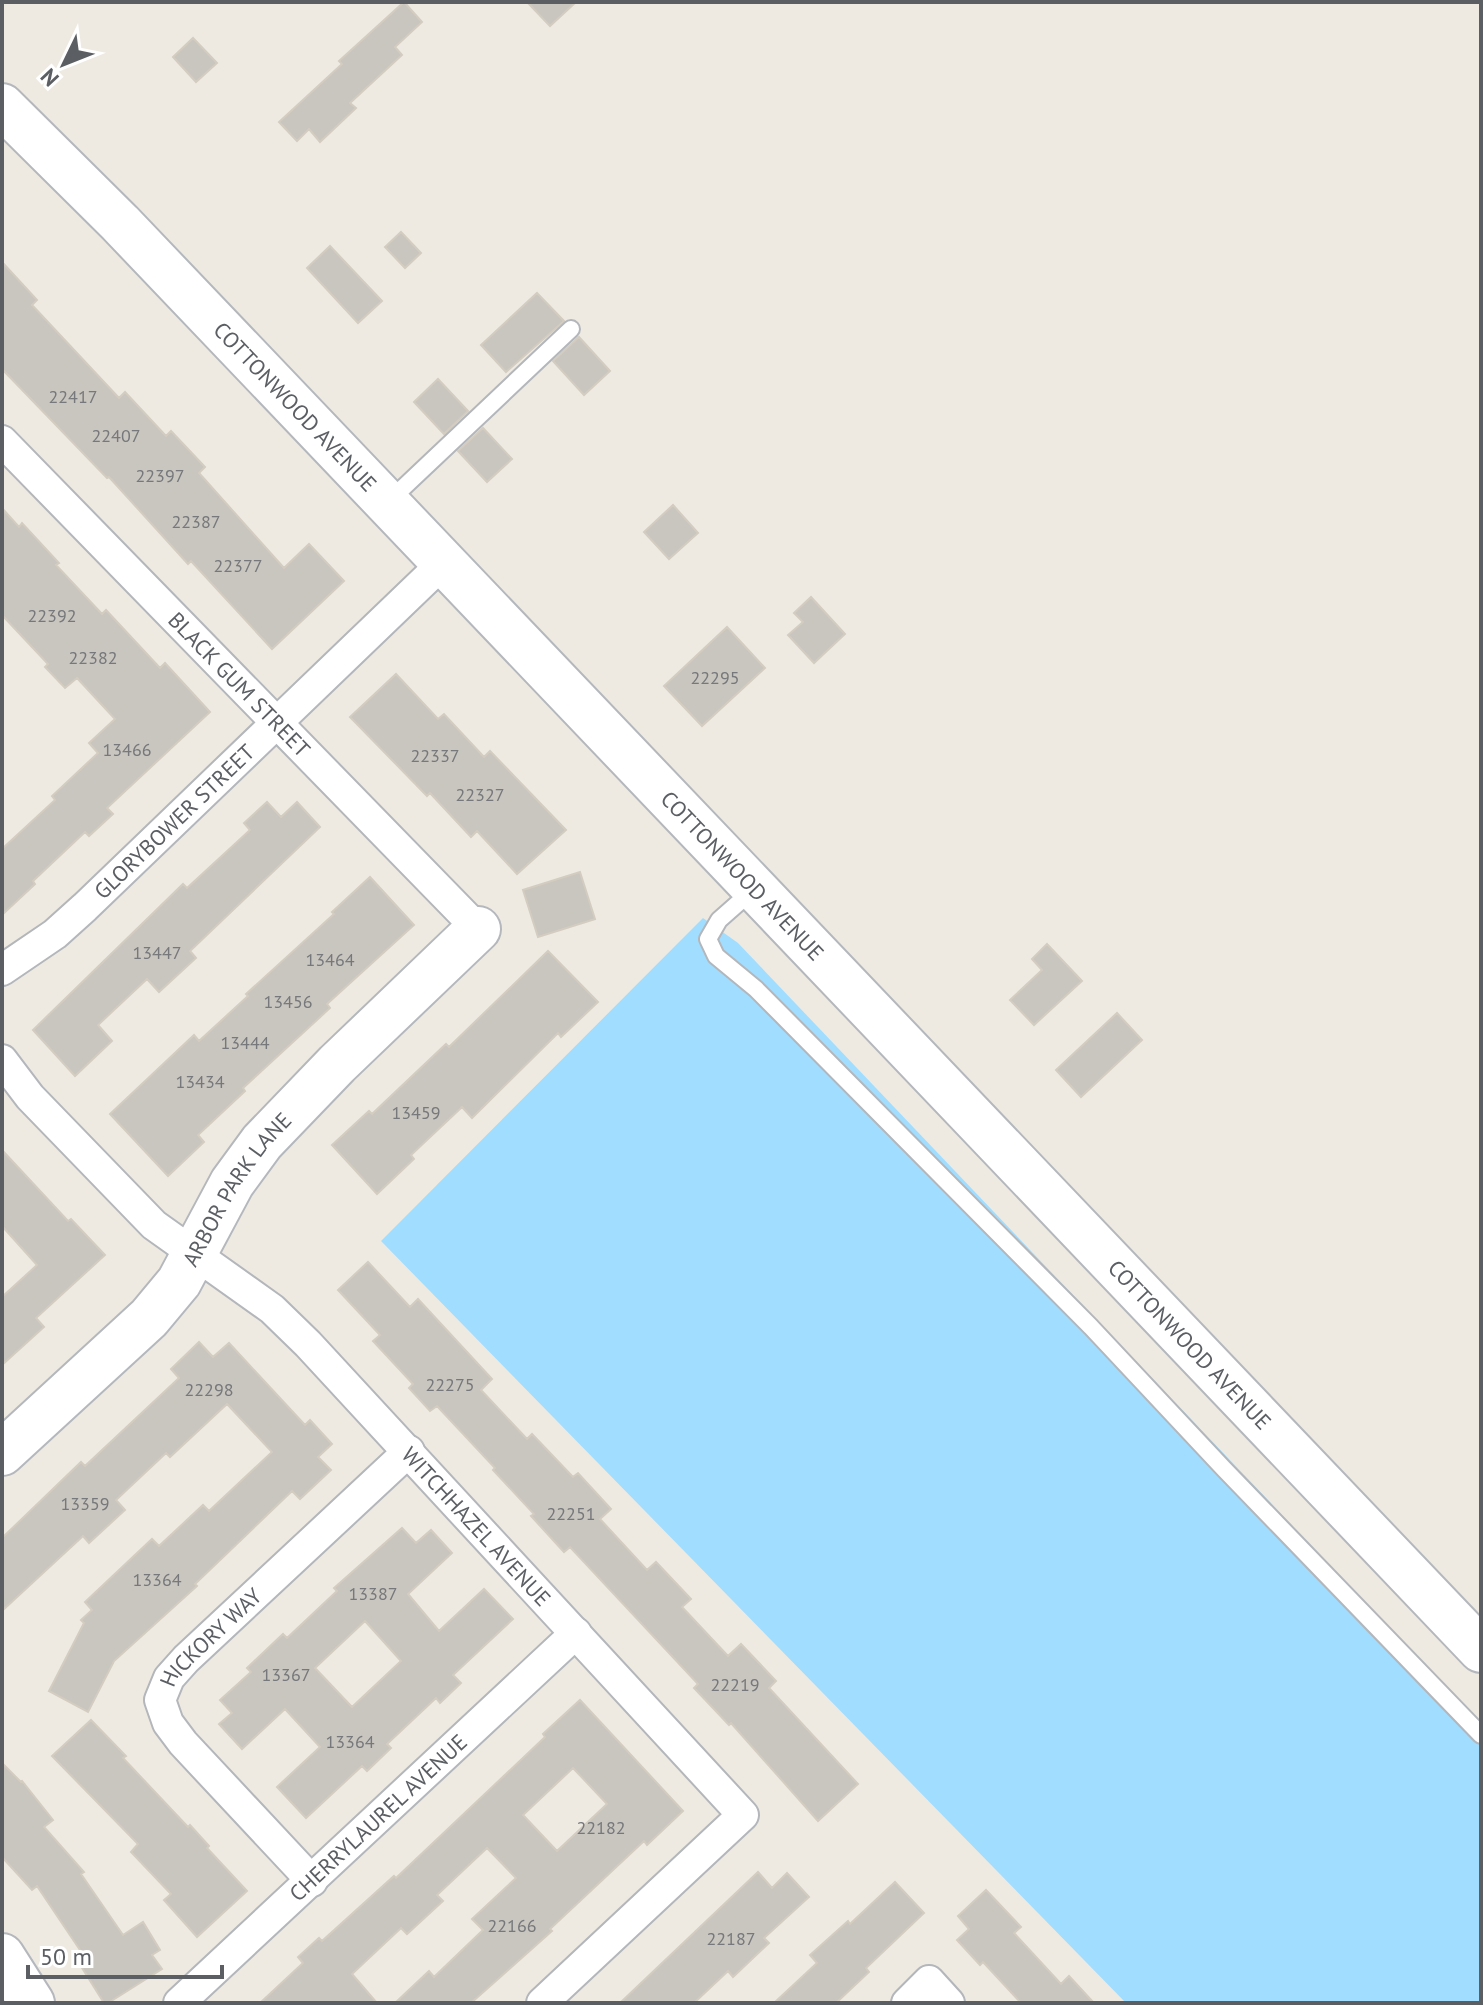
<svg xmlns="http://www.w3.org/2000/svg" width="1483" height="2005" font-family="'PT Sans',sans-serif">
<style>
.water{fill:#a1ddff}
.building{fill:#c9c5bf;stroke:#d3ccc0;stroke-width:2;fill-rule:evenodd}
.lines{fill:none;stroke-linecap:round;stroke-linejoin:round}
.lane-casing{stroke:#b3b6ba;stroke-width:20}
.street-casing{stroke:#b3b6ba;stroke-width:34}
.secondary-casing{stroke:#b4b8bd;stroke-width:48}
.lane{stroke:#fff;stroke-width:16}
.street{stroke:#fff;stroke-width:30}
.secondary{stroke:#fff;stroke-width:44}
.labels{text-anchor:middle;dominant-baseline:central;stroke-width:6;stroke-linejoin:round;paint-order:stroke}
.number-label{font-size:18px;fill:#76787b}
.street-label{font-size:22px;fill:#5b5f64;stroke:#fff}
</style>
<rect width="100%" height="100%" fill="#eeeae2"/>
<path class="water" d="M703,918L738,943L1481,1724V2003H1126L381,1241Z"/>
<path class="building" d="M404,2L422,22L395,47L402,55L350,103L356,108L320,142L309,129L297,141L279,122L342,64L339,61Z
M527,2H576L550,26Z
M193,38L217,63L196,82L173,57Z
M401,232L421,253L405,268L385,247Z
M330,246L382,301L358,323L307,268Z
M2,262L37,300L32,305L119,398L125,392L166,436L171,431L205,467L199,473L284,568L309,544L344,581L272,649L191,561L188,564L109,477L107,478L2,369Z
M537,293L564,321L506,372L481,345Z
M579,337L610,371L584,395L553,361Z
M438,379L468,411L444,434L414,402Z
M483,428L512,459L487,482L458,451Z
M673,505L698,533L669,559L644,532Z
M2,508L19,527L22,523L59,563L56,565L102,614L106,610L160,668L165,663L210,712L107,808L113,814L89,836L85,832L33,881L35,884L2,915V849L55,800L52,796L98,753L89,743L115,719L77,678L65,688L45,667L48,664L2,615Z
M811,597L845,634L814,663L788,635L803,622L794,613Z
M727,627L765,668L702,726L664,686Z
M396,674L438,719L444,714L484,757L490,751L566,830L517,874L477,831L471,837L430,793L427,796L350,717Z
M267,802L281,817L297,802L320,827L190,951L196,958L159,992L147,979L98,1025L112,1041L75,1076L33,1030L183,884L187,888L250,830L244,823Z
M580,872L595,919L538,937L523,890Z
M370,877L414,925L327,1004L330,1008L243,1088L245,1091L198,1135L204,1142L168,1176L110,1114L194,1035L199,1041L248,996L246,994L334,914L332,912Z
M1047,944L1082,981L1034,1025L1010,1000L1042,970L1032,959Z
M548,951L598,1002L561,1037L558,1033L472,1118L462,1107L411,1155L414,1159L377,1194L332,1145L369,1111L372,1114L446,1044L449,1047Z
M1117,1013L1142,1040L1081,1097L1056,1070Z
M2,1150L68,1221L71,1219L105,1255L36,1318L44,1327L2,1365V1297L37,1265L2,1226Z
M368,1262L410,1307L418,1299L492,1379L481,1390L527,1439L532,1434L573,1477L578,1473L611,1509L600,1519L647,1570L656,1562L691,1599L682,1607L728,1656L741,1644L776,1681L769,1688L858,1784L818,1821L731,1723L729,1725L694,1688L698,1684L570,1547L564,1552L531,1516L534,1514L493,1470L495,1468L437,1406L430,1411L409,1388L413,1384L373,1341L380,1335L338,1290Z
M199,1342L213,1357L229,1343L305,1425L310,1420L332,1444L318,1457L331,1470L300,1499L292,1491L195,1584L197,1586L114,1661L88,1712L49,1691L84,1623L81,1620L92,1610L85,1602L152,1539L159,1546L203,1505L209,1511L272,1452L227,1404L170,1457L166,1453L116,1500L125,1510L89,1543L83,1536L2,1611V1538L81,1462L85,1466L179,1378L171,1369Z
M402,1528L416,1543L431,1530L452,1553L408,1594L439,1631L484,1589L513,1619L453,1675L461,1683L440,1703L436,1698L387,1744L391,1748L367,1771L362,1766L306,1818L277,1787L320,1747L285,1709L242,1749L219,1724L232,1713L220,1700L251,1672L247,1668L283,1634L287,1638L337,1591L334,1588ZM365,1621L401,1661L352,1707L315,1668Z
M580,1700L683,1811L647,1845L644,1841L550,1929L552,1931L471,2003H395L429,1971L434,1977L483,1930L472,1919L516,1878L487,1848L437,1895L443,1901L407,1934L401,1928L352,1974L377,2003H260L303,1963L298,1957L319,1938L322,1941L394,1876L396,1878L545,1737L543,1734ZM573,1768L607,1804L557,1851L523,1815Z
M91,1720L126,1756L123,1758L188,1827L190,1825L209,1846L207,1848L247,1891L197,1937L164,1900L171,1894L131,1852L138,1844L52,1756Z
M2,1763L21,1782L22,1781L53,1820L44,1827L84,1872L81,1874L123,1935L143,1922L160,1950L152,1955L162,1969L108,2003H104L79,1963L86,1959L37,1886L32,1890L2,1857Z
M758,1872L772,1888L787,1873L809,1897L764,1938L769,1943L733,1977L728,1971L694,2003H620Z
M895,1882L924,1913L866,1968L869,1972L836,2003H774L817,1963L810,1955L848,1921L850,1924Z
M986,1890L1021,1927L1014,1933L1061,1984L1069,1976L1094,2003H1021L983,1962L980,1965L957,1940L969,1929L958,1916Z"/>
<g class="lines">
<g class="lane-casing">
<path id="lane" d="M388,502L571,329
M753,890L719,920L708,939L716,956L756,989L1091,1327L1224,1469L1481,1735"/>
</g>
<g class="street-casing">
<g id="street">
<path id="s1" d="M2,441L478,929"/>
<path id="s2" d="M2,970L55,934L85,907L443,563"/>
<path id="s3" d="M2,1060L30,1097L154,1225L272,1309L308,1344L743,1815L542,2003"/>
<path id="s4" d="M312,1881L183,1743L168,1723L160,1700L169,1678L186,1659L409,1451"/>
<path id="s5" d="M179,2003L576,1633"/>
<path d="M907,2003L929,1981L949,2003"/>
</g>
</g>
<g class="secondary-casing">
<g id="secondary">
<path id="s6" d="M2,106L120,223L1481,1650"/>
<path id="s7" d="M2,1453L149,1318L179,1282L232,1183L262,1142L337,1064L478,929"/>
<path d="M2,1956L32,2003"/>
</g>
</g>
<use href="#lane" class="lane"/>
<use href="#street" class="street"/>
<use href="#secondary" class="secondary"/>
</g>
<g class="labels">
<g class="number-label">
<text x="73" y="396">22417</text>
<text x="116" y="435">22407</text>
<text x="160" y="475">22397</text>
<text x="196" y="521">22387</text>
<text x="238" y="565">22377</text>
<text x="52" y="615">22392</text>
<text x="93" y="657">22382</text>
<text x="715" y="677">22295</text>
<text x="127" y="749">13466</text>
<text x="435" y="755">22337</text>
<text x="480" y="794">22327</text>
<text x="157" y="952">13447</text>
<text x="330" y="959">13464</text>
<text x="288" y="1001">13456</text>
<text x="245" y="1042">13444</text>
<text x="200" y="1081">13434</text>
<text x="416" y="1112">13459</text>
<text x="450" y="1384">22275</text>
<text x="209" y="1389">22298</text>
<text x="85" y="1503">13359</text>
<text x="571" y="1513">22251</text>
<text x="157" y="1579">13364</text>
<text x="373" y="1593">13387</text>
<text x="286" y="1674">13367</text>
<text x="735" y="1684">22219</text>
<text x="350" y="1741">13364</text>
<text x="601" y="1827">22182</text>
<text x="512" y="1925">22166</text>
<text x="731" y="1938">22187</text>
</g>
<g class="street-label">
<text stroke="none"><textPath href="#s6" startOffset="420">COTTONWOOD AVENUE</textPath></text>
<text stroke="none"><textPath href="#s1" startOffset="340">BLACK GUM STREET</textPath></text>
<text stroke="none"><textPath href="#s2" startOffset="228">GLORYBOWER STREET</textPath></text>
<text stroke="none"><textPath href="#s6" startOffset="1068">COTTONWOOD AVENUE</textPath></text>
<text stroke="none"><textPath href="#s7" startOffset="356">ARBOR PARK LANE</textPath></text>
<text stroke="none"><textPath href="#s6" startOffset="1716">COTTONWOOD AVENUE</textPath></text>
<text stroke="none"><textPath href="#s3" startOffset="668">WITCHHAZEL AVENUE</textPath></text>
<text stroke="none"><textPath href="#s4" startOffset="320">HICKORY WAY</textPath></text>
<text stroke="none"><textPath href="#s5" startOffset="272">CHERRYLAUREL AVENUE</textPath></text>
</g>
</g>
<rect width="1483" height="2005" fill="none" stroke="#5b5f64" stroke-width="8"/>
<g transform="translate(64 64) rotate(227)" stroke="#ffffff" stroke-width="6" paint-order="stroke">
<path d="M0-6L14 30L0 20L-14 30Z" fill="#5b5f64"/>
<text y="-12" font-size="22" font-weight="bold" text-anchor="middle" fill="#5b5f64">N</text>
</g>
<path d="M28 1965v12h194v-12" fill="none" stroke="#5b5f64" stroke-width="4"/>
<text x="40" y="1965" font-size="24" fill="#5b5f64" stroke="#ffffff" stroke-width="6" paint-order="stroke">50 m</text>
</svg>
